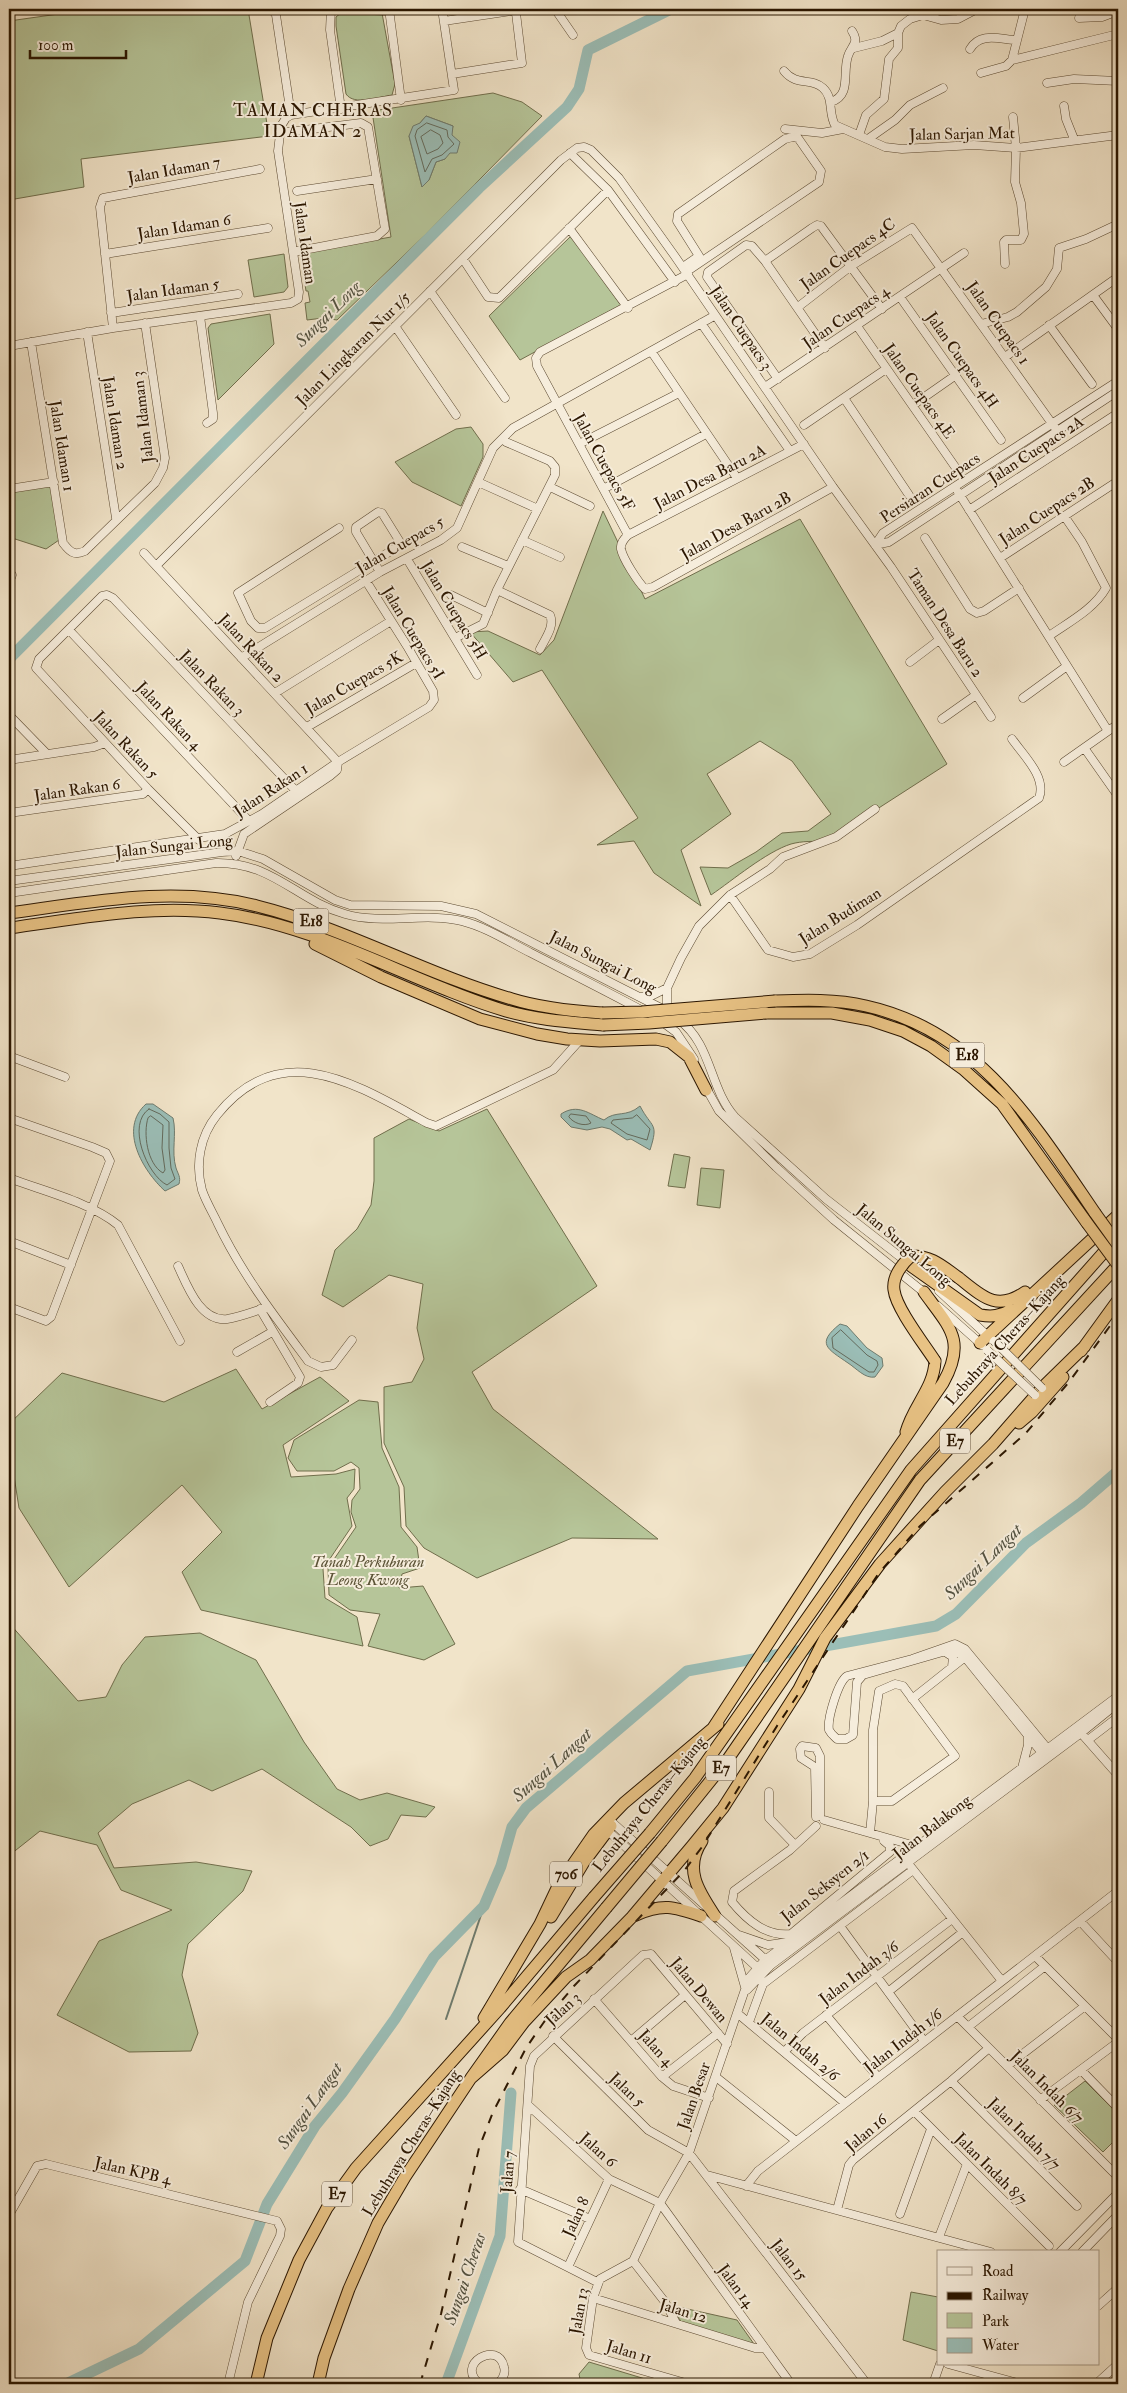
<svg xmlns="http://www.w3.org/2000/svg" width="1127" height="2393" font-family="'IM FELL Double Pica',serif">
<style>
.green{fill:#b6c599;stroke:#706e4c;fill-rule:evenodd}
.water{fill:#9bbeb7;stroke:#6e7b6e}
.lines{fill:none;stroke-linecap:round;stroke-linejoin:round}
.shore{stroke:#636a5c;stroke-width:1}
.stream{stroke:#6e7b6e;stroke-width:2}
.river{stroke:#9bbeb7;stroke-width:11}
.minor-casing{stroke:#5c4a32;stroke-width:9}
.highway-casing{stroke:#2b1600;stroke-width:13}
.minor{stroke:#f6eddc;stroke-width:8}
.highway{stroke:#e8c284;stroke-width:11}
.rail{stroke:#2b1600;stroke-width:2;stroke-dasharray:9 9;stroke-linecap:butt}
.minor-bridge-casing{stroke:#5c4a32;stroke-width:9;stroke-linecap:butt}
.highway-bridge-casing{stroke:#2b1600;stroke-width:13;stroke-linecap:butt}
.minor-bridge{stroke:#f6eddc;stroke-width:8}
.highway-bridge{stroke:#e8c284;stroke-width:11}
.labels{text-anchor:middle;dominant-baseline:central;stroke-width:4;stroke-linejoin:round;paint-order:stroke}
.shield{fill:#f6eddc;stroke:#685642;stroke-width:1}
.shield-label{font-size:15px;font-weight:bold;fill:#2b1600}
.street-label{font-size:16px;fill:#2b1600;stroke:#f6eddc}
.park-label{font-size:16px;font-style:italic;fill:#5c5336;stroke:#f6eddc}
.neighbourhood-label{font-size:18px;letter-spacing:1px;fill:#2b1600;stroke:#f6eddc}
.water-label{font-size:18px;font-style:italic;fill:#525140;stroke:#f6eddc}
</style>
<rect width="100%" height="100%" fill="#f1e4c9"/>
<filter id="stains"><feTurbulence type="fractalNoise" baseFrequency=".004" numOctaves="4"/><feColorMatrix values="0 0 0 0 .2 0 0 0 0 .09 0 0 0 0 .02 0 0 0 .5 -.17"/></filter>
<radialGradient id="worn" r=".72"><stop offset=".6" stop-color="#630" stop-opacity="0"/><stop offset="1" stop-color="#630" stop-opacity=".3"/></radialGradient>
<path class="green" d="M94,9H248L269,136L81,159L84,187L9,200V21Z
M342,12L382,13L395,84L392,95C379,97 354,106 346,94L336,26V17Z
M493,93L522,102L542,116L425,235L337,320L323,318L307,320L305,303L310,302L308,291H306L301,257L307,252L391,237L372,111ZM426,116L453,126L445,159L436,162L429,180L422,187L409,136Z
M571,236L621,305L520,360L489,316Z
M284,254L288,287L284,292L254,297L248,260Z
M270,314L274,344L218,400L208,328L211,324Z
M471,427L483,444V457L461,506L412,482L395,462L456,429Z
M51,484L59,540L46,549L9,537V491Z
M603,511L645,599L800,519L947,764L826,842C814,841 802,841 791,844C766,852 733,880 711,895L700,867L728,868L756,852L782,833L808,831L831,814L792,761L760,741L707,774L731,814L681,850L701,906L654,873L634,841L597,845L638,818L542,670L513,682L470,632L488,631L540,655L554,640Z
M487,1109L597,1286L472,1372L493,1409L658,1539L572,1538L477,1578L424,1548L406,1526L404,1487L384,1443V1387L412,1382L424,1359L417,1328L423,1284L389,1275L343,1307L322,1295L335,1250L357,1229L371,1205L374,1181V1138L409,1119L439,1131Z
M674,1154L690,1157L685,1188L668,1186Z
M701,1168L724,1170L720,1208L697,1205Z
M236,1369L262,1409L320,1377L349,1401L283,1445L291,1477L336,1474L355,1469L354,1489L347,1498L352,1526L323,1569L325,1598L357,1617L363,1646L201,1610L182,1572L222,1532L182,1485L69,1587L19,1508L9,1444V1424L62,1373L164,1402Z
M359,1400L378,1402L382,1448L399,1487L401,1527L417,1547L420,1568L402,1574L399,1588L423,1586L455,1644L424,1660L368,1646L380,1614L350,1610L329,1595L328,1568L356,1527L351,1512L352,1500L360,1489L359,1468L351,1462L334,1471H297L288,1458L294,1440Z
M9,1623L78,1701L106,1697L122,1665L145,1637L200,1633L256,1660L304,1742L337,1789L360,1800L387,1793L435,1807L426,1817L401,1815L388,1839L370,1846L351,1827L262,1769L212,1791L189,1780L132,1804L98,1833L114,1868L196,1862L252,1871L243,1891L188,1944L182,1975L198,2033L191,2051L129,2052L57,2015L99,1941L172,1910L121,1890L97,1845L40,1831L11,1854L9,1858Z
M1085,2081L1118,2114V2137L1103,2152L1054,2105Z
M911,2292L938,2297V2351L903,2340Z
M683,2308L737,2320L754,2344L683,2324L675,2313Z
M589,2362L662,2384H581L579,2374Z"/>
<path class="water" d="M426,116L453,126L452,135L460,142L457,153H450L445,159L436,162L429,180L422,187L409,136L413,126L420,123Z
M146,1104H153L173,1118C177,1134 171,1151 176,1168C178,1174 181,1177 179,1184L165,1191C143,1171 118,1129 146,1104Z
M640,1106C652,1129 659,1122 650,1150L631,1139L627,1140L610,1129L602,1127L587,1130L571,1127L561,1117V1114C578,1103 589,1114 604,1120C616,1110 626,1118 640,1106Z
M840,1324L847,1326L867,1348L882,1358L883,1366L875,1377C865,1379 856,1368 848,1363C828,1349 815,1344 840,1324Z"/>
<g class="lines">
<path class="shore" d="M427,123L447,130L448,137L454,144L442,155L432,159L425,172L415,136L417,130Z
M431,130L440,135L443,143L438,149L427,154L421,137Z
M149,1109L160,1114L169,1122V1148L171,1168L175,1179L167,1185C147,1175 126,1124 149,1109Z
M571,1114L586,1116L591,1123C584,1127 573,1123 569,1117Z
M637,1115L650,1129L647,1140L627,1134L611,1123L613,1120L632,1118Z
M151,1116L163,1125L162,1148L165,1170L163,1173C147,1164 143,1133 148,1118Z
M841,1330L867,1355L877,1361L878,1365L874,1372H869L833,1348L832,1338Z"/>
<path class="stream" d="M446,2019L484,1906"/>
<path class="river" d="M9,659L479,188L567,107L579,89L588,50L671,9
M66,2384L139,2349L245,2261L267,2204L315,2126L342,2093L395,2019L434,1957L484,1906L501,1866L512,1827L526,1808L687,1671L936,1626L956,1614L1026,1543L1081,1503L1118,1471
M446,2384L500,2236L511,2093"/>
<g class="minor-casing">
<path id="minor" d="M272,9L276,15L291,115
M331,9L330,30L341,109
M332,9L389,11
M389,9L401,100
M555,9L573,35
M9,11L32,9
M1079,18L1102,17L1118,11
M444,21L512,11L516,13L522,63L452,74
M854,48L882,41L898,33
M970,49C980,32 999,39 1016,40
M1012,60L1025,9
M784,71C797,87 811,77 823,88C834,98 828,113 835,125L885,147L902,149L974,145L1016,148L1118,135
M981,73L1006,66L1012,60L1118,34
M1047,83L1074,79L1118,81
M831,102C852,95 842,73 848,56C851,46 860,43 852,31
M1064,106L1066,119L1074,139
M785,129L822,133L843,129
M280,133L361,123L368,127L385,229L377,236L293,252
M859,135L866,115L884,99L889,59L898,48V33L901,26L910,19L923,15L941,20L958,19L977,9
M868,139L895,120L910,105L943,88
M570,153L608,190L675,282
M297,191L377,179
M569,228L628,308
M105,254L268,228
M463,259L488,297L499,298L608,190
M765,261L812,228L817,225L821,226L882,309
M1005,264L1004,242L1006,240H1021L1024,234L1021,203L1015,182L1016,148L1013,117
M683,267L699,256L677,221L678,214L785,139L793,137L798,138L821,171L819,182L686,272
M430,291L505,398
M1093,295L1118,329
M900,297L1001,440
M798,307L851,266L912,228L1058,432
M111,313L238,294
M200,316L213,413V419L207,423
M701,323L790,451
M981,324L1008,317L1017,312L1046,287L1057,269L1059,248L1086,239L1118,224
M1049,325L1092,384
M395,326L456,415
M857,326L958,471
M113,328L100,207L103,198L260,169
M87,332L116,518
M31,342L63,543C70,552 74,556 85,551L155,483L163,468L165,458L145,323
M9,346L113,328L291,303L298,299L299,292L278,151L281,126L286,118L291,115L454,90L442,9
M651,351L737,478
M1005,357L1118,277
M778,379L707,277L708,272L746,245L752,246L765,261L825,348
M765,387L964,253
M844,398L909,495
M913,405L956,375
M804,425L886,369
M579,444L679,393
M804,444L628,535C624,539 620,543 621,549C623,559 638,582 645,589L653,587L833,487
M478,482L538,509
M550,487L590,506
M605,488L706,434
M9,489L54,482
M958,492L1108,731
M969,510L1118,413
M339,528L238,593L251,621L258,628H265L399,546L400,542L382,513L378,512L356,527V532L380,572
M628,535L537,366L536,358L540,352L688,274
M925,538L970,609L977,613L984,611L1019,588
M522,540L560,557
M875,545L883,533L1118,381
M875,545L889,542L1118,391
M462,547L508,566
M144,553L338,762
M1000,558L1118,481
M407,559L477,675
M156,566L561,160L577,148L584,147L591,150L619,178L674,255L833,487L891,567L991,717
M9,571L12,575L9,583
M497,590L550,615C555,626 545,639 540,649
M451,595L488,613
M69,630L249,821
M1049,636C1069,622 1094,609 1106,588L1082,542L1065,517
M455,638L483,624L497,590L555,475V467L550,461L506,442
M241,658L380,572L441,540L457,528L493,448L513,428L714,316
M910,662L939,640
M275,693L391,621
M1023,698L1067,666
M9,715L47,754
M942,719L976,695
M307,727L416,663
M1085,749L1118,796
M9,760L94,747L105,743
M1064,762L1118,724
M9,813L143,794L148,789
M199,840L148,789L36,668L39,659L102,596L107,595L113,598L296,791
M236,856L244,834L330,776L337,770L338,762
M9,866L225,834L262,814L338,762L429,707L434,700L433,691L407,646L366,581
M9,881L222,852L238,851L263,859L335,900L350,905L441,906L476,914L663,1009
M9,893L216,863C273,862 296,900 345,914C382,925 423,912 462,921C486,927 509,942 531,953C568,972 606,991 643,1011
M730,895L770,869L783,857L836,837L875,809
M641,997L653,995L667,988
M667,1011V988L681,958L699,926L730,895L768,950L793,957L810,954L857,925L1039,798C1047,777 1023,755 1012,739
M679,1020C712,1044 709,1088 735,1117L826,1199L908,1263
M661,1021L676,1032L694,1059
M9,1056L65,1077
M705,1086L719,1111L776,1167L834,1220L926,1294
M9,1118L92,1147L106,1153L110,1161L51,1317L46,1321L9,1307
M9,1178C43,1191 90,1202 118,1225L180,1341
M9,1241L71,1265
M178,1266C187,1285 200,1322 227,1319C240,1317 255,1311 268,1307
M939,1291L991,1339
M938,1306L982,1345
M260,1309L300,1377L298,1383L270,1402
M352,1340L333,1365L321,1367L308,1361C275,1317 242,1274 218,1224C213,1213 206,1202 202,1190C195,1164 200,1136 217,1115C281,1035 357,1085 427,1123L436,1126L553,1070L580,1040
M237,1352L272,1332
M942,1650L953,1657L952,1667
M912,1699L965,1657L968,1658
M1081,1733L1118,1775
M1088,1740L1118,1717
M1046,1758L968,1661L953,1649L863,1675L857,1682L853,1735L846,1739H837C834,1736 831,1734 829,1730C827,1719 838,1682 847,1676L912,1659L955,1644L965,1649L1052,1754
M1022,1768L1028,1745V1736
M769,1792V1818L795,1845
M816,1817L815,1767L801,1758L800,1749L802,1746L816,1748L820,1756V1816
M824,1820L919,1847
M613,1823L768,1962
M816,1826L790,1850L734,1891L732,1902C747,1920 766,1937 791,1934L890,1852V1846L884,1841
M607,1830L761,1971
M870,1833L873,1801V1730L879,1691L895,1684L903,1686L955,1756L892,1801H873
M911,1867L1002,1981
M1080,1921L1118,1962
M840,1926L924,2041
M739,1935L768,1945L788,1942
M734,1948L745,1987
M1035,1956L1118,2039
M747,1990L771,1965L1081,1733L1118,1703
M888,1992L963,1932
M594,1999L662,2077L673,2086L709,2098
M737,2013L845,2103
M826,2015L878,2077
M957,2016L1118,2177
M749,2022L763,1984L913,1870
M968,2027L1045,1966
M553,2036L648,2130L689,2153L867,2384
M631,2041L685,1995
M785,2051L803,2033L952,1919
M1007,2066L1085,2006
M1081,2070L1118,2108
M662,2077L718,2033
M716,2077L796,2141
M951,2081L1077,2206
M1040,2100L1118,2042
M528,2105L609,2179L660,2203L791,2384
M914,2111L1049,2246
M707,2175L991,2252
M746,2186L758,2171L1118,1891
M520,2189L590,2219
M837,2210L849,2165L853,2160L951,2081L989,2048
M900,2214L931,2129
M9,2215L37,2166L46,2164L277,2221L281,2229L280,2236L248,2302L228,2384
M939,2237L967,2164
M1060,2252L1118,2193
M1082,2252L1118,2215
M633,2261L665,2302L676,2323
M568,2267L609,2179
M597,2282L518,2242L530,2066L534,2056L643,1955L651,1954L727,2044
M593,2298L755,2348H765
M1098,2306L1118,2288
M948,2364L1021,2384
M480,2384C454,2365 498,2339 504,2367C506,2374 502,2380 497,2384
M689,2384L589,2355L586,2348L593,2298L600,2279L633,2261L660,2203L689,2153L749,1978L765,1960L1118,1696
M933,2384L940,2364
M1096,2384L1118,2364"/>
</g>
<g class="highway-casing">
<path id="highway" d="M9,913C91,902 175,885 257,906C345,928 425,974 512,999C541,1008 571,1011 602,1013
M9,928C78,919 149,904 220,913C320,925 410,982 506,1011C537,1020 570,1022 603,1025
M315,944L381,977L480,1019L537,1034L567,1039L600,1041L656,1039L670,1042L689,1057L706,1090
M775,1001C805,1000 836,999 866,1006C979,1031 1035,1125 1095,1213
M766,1013H832L870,1020L903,1031L931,1046L963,1069L1002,1104L1087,1223
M911,1266L980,1315C992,1317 1000,1316 1011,1310
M959,1278C982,1296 996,1312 1025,1292
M980,1343L1118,1215
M1081,1351L1118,1300
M1019,1423L1032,1412L1063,1377
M906,1432C913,1406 934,1388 935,1361
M713,1728L858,1506L943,1383C967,1340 949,1327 924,1292
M650,1833L695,1778L911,1470L1112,1243
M662,1841L728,1759L920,1480L1118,1265
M702,1841C683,1869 699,1892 715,1916
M636,1915C663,1903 674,1907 701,1916
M551,1917L584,1862L611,1826
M484,2018L540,1924L558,1886L594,1834L624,1803L718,1724
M471,2078L503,2050L524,2022L566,1977L590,1960L632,1917L692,1846L723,1808L799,1689L825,1638L880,1564L945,1492L993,1444L1042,1388L1085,1346
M256,2384L267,2338L299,2260L327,2208L356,2168L500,2008L594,1897
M318,2384L324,2358L349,2289L378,2223L405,2177L471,2078L510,2023L606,1908"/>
</g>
<use href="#minor" class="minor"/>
<use href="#highway" class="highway"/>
<path class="rail" d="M420,2384L441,2314L479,2148L493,2112L526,2048L544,2022L574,1986L684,1871L702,1847L777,1726L879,1573L920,1526L1026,1433L1069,1382L1118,1315"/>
<g class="minor-bridge-casing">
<path id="minor-bridge" d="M994,1341L1042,1388
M987,1350L1035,1395"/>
</g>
<g class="highway-bridge-casing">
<path id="highway-bridge" d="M602,1013L642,1012L775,1001
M603,1025L649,1023L766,1013
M1095,1213L1118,1245
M1087,1223L1118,1265
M935,1361C924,1344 896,1308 894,1290C892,1277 902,1264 911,1256C933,1256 942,1266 959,1278
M594,1897L650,1833
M606,1908L662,1841"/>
</g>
<use href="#minor-bridge" class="minor-bridge"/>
<use href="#highway-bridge" class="highway-bridge"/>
</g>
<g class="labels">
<g class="shield">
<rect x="293.5" y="908.5" width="35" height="25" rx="4"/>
<rect x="949.5" y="1042.5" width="35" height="25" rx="4"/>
<rect x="940" y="1428.5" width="30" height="25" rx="4"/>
<rect x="706" y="1755.5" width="30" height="25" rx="4"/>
<rect x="550" y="1861.5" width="32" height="25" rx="4"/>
<rect x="322" y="2181.5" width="30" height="25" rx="4"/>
</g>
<g class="shield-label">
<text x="311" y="921">E18</text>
<text x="967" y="1055">E18</text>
<text x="955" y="1441">E7</text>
<text x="721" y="1768">E7</text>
<text x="566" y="1874">706</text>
<text x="337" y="2194">E7</text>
</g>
<g class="street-label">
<text transform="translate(962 134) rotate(-1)">Jalan Sarjan Mat</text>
<text transform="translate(174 170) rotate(-10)">Jalan Idaman 7</text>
<text transform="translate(184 227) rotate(-9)">Jalan Idaman 6</text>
<text transform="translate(305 243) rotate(82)">Jalan Idaman</text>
<text transform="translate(848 254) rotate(-35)">Jalan Cuepacs 4C</text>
<text transform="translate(173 290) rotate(-8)">Jalan Idaman 5</text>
<text transform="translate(846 317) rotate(-34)">Jalan Cuepacs 4</text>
<text transform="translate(998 323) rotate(55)">Jalan Cuepacs 1</text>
<text transform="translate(741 328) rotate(56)">Jalan Cuepacs 3</text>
<text transform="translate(353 349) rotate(-45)">Jalan Lingkaran Nur 1/5</text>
<text transform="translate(962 360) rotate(55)">Jalan Cuepacs 4H</text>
<text transform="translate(919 391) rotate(55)">Jalan Cuepacs 4E</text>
<text transform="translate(143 417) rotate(-97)">Jalan Idaman 3</text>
<text transform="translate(115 423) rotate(81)">Jalan Idaman 2</text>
<text transform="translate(62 446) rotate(81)">Jalan Idaman 1</text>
<text transform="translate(1036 450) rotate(-33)">Jalan Cuepacs 2A</text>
<text transform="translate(604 462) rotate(61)">Jalan Cuepacs 5F</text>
<text transform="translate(710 477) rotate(-27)">Jalan Desa Baru 2A</text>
<text transform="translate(930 488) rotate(-33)">Persiaran Cuepacs</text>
<text transform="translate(1047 511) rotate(-33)">Jalan Cuepacs 2B</text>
<text transform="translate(736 526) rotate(-29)">Jalan Desa Baru 2B</text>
<text transform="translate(400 545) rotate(-30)">Jalan Cuepacs 5</text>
<text transform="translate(454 610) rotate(59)">Jalan Cuepacs 5H</text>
<text transform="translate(945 623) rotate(57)">Taman Desa Baru 2</text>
<text transform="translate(413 633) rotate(59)">Jalan Cuepacs 5I</text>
<text transform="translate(251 648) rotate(47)">Jalan Rakan 2</text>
<text transform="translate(212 683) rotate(46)">Jalan Rakan 3</text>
<text transform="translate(354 683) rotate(-30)">Jalan Cuepacs 5K</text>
<text transform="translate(169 716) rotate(47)">Jalan Rakan 4</text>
<text transform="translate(126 745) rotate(47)">Jalan Rakan 5</text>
<text transform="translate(77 790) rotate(-8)">Jalan Rakan 6</text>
<text transform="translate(271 790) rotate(-33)">Jalan Rakan 1</text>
<text transform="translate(174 846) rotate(-6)">Jalan Sungai Long</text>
<text transform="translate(840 916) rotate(-32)">Jalan Budiman</text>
<text transform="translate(603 962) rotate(27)">Jalan Sungai Long</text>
<text transform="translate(904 1245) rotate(40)">Jalan Sungai Long</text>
<text transform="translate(1005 1340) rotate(-48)">Lebuhraya Cheras–Kajang</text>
<text transform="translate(649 1804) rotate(-51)">Lebuhraya Cheras–Kajang</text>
<text transform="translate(932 1827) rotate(-38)">Jalan Balakong</text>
<text transform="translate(825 1886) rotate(-38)">Jalan Seksyen 2/1</text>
<text transform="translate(859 1973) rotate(-37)">Jalan Indah 3/6</text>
<text transform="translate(699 1990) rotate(50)">Jalan Dewan</text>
<text transform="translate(563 2009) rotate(-42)">Jalan 3</text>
<text transform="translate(903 2041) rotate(-38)">Jalan Indah 1/6</text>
<text transform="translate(800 2047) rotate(40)">Jalan Indah 2/6</text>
<text transform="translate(656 2048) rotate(48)">Jalan 4</text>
<text transform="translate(1047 2087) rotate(45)">Jalan Indah 6/7</text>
<text transform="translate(627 2090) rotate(44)">Jalan 5</text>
<text transform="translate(694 2096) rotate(-71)">Jalan Besar</text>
<text transform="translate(866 2133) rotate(-40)">Jalan 16</text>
<text transform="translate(1024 2134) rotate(45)">Jalan Indah 7/7</text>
<text transform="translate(411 2143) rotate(-58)">Lebuhraya Cheras–Kajang</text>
<text transform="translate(598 2150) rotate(42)">Jalan 6</text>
<text transform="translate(991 2169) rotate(45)">Jalan Indah 8/7</text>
<text transform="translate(133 2171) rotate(13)">Jalan KPB 4</text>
<text transform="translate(508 2172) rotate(-86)">Jalan 7</text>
<text transform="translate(576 2217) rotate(-65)">Jalan 8</text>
<text transform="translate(789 2260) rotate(52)">Jalan 15</text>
<text transform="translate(736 2286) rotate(54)">Jalan 14</text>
<text transform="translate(579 2311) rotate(-80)">Jalan 13</text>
<text transform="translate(683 2311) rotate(17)">Jalan 12</text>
<text transform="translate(629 2352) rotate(17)">Jalan 11</text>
</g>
<g class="park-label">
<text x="368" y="1562">Tanah Perkuburan<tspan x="368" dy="18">Leong Kwong</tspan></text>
</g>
<g class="neighbourhood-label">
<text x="313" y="110">TAMAN CHERAS<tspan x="313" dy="21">IDAMAN 2</tspan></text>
</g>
<g class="water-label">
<text transform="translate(328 314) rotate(-45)">Sungai Long</text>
<text transform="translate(983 1562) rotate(-44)">Sungai Langat</text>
<text transform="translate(552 1765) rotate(-42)">Sungai Langat</text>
<text transform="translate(310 2106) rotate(-55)">Sungai Langat</text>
<text transform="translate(465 2279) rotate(-71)">Sungai Cheras</text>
</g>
</g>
<rect width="1127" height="2393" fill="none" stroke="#f1e4c9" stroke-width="30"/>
<rect x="10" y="10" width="1107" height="2373" fill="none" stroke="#2b1600" stroke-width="2.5"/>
<rect x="15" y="15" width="1097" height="2363" fill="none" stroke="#2b1600"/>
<rect x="937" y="2250" width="162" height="115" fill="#f6eddc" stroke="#a59784"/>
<rect x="947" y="2267" width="25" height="8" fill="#f6eddc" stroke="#a59784"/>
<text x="982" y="2276" font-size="15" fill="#2b1600">Road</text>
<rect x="947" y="2292" width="25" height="8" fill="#2b1600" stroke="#a59784"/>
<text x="982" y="2300" font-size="15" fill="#2b1600">Railway</text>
<rect x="947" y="2313" width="25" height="15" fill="#b6c599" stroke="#a59784"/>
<text x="982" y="2326" font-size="15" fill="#2b1600">Park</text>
<rect x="947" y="2338" width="25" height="15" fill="#9bbeb7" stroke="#a59784"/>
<text x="982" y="2350" font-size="15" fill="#2b1600">Water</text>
<path d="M30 50v8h96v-8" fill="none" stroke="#2b1600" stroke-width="2.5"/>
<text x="38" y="50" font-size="15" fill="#2b1600" stroke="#f6eddc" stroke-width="4" paint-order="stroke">100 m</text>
<rect width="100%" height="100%" filter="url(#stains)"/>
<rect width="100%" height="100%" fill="url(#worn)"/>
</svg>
